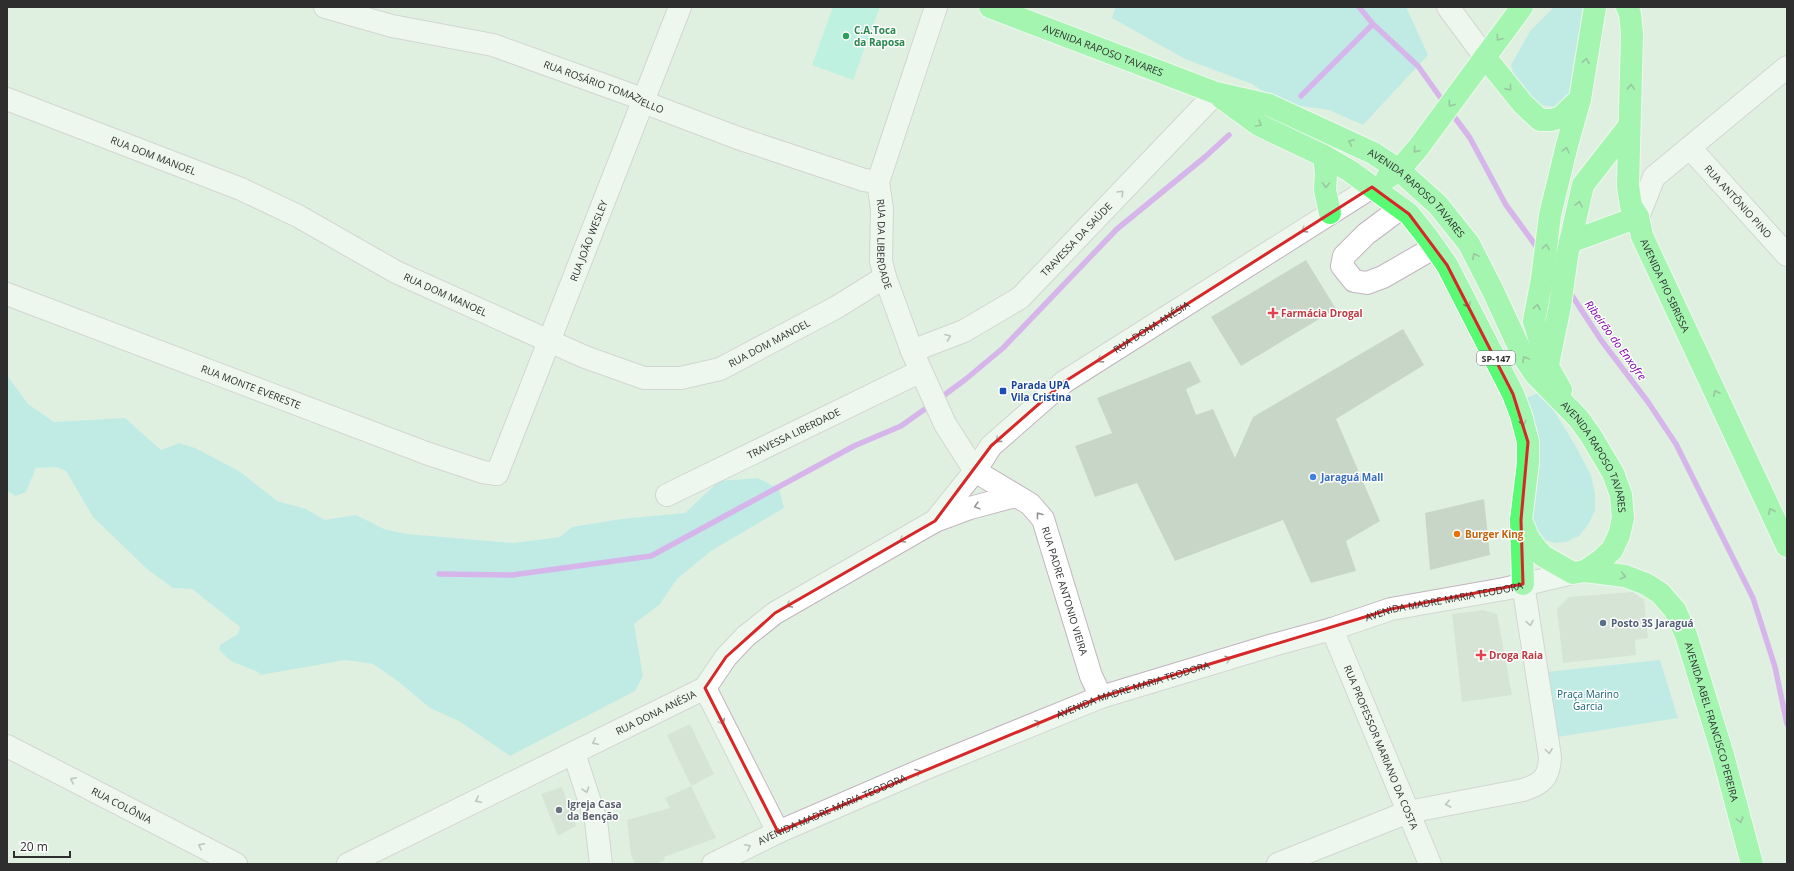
<svg xmlns="http://www.w3.org/2000/svg" width="1794" height="871" font-family="'Open Sans',sans-serif">
<style>
.green{fill:#99e5ea}
.pitch{fill:#94f1e1}
.lines{fill:none;stroke-linecap:round;stroke-linejoin:round}
.stream{stroke:#ca6df8;stroke-width:5.5}
.building{fill:#c8d6c8}
.minor-casing{stroke:#c2b4bf;stroke-width:24}
.major-casing{stroke:#fff;stroke-width:24}
.minor{stroke:#fff;stroke-width:22}
.major{stroke:#59fb75;stroke-width:22}
.oneway{stroke:#449452}
.oneway2{stroke:#969696}
.marked{fill:none;stroke:#d62828;stroke-width:3;stroke-linejoin:round}
.leisure-dot{fill:#2e9e5b;stroke:#fff;stroke-width:1.5}
.health-dot{fill:#e0444e;stroke:#fff;stroke-width:1.5}
.transit-dot{fill:#1a4fb4;stroke:#fff;stroke-width:1.5}
.shop-dot{fill:#3f7fe0;stroke:#fff;stroke-width:1.5}
.food-dot{fill:#e8710a;stroke:#fff;stroke-width:1.5}
.service-dot{fill:#5c6f8a;stroke:#fff;stroke-width:1.5}
.worship-dot{fill:#6b7280;stroke:#fff;stroke-width:1.5}
.labels{text-anchor:middle;dominant-baseline:central;stroke-width:3;stroke-linejoin:round;paint-order:stroke}
.shield{fill:#fff;stroke:#6d6d6d;stroke-width:1}
.shield-label{font-size:9px;font-weight:bold;fill:#2e2e2e}
.leisure-label{font-size:10px;font-weight:bold;fill:#27864d;stroke:#fff;text-anchor:start}
.street-label{font-size:10px;fill:#2e2e2e;stroke:#fff}
.health-label{font-size:10px;font-weight:bold;fill:#be3a42;stroke:#fff;text-anchor:start}
.transit-label{font-size:10px;font-weight:bold;fill:#164399;stroke:#fff;text-anchor:start}
.shop-label{font-size:10px;font-weight:bold;fill:#366cbe;stroke:#fff;text-anchor:start}
.food-label{font-size:10px;font-weight:bold;fill:#c56008;stroke:#fff;text-anchor:start}
.service-label{font-size:10px;font-weight:bold;fill:#4e5e75;stroke:#fff;text-anchor:start}
.park-label{font-size:10px;fill:#156173;stroke:#fff}
.worship-label{font-size:10px;font-weight:bold;fill:#5b616d;stroke:#fff;text-anchor:start}
.water-label{font-size:11px;font-style:italic;fill:#8103ac;stroke:#fff}
</style>
<rect width="100%" height="100%" fill="#e0f0e0"/>
<path class="green" d="M1116,7H1406L1428,55L1363,125L1329,110L1280,103L1252,84L1185,59L1112,18Z
M1554,7H1589L1571,94L1554,107L1540,105L1515,82L1511,65L1530,31Z
M7,375L28,404L54,422L125,418L161,450L179,443L195,448L239,471L277,501L306,509L325,520L356,515L384,529L407,534L514,543L560,537L572,527L621,519L685,513L719,481L758,478L779,489L784,508L711,551L677,579L660,604L634,624L643,676L635,691L510,756L459,721L430,708L399,682L373,664L345,660L260,675L258,672L231,661L219,650L220,645L238,634L240,627L192,589L173,588L147,569L93,517L66,471L56,467L36,468L26,492L16,496L7,491Z
M1542,391L1575,445L1591,475L1595,494V511L1588,525L1579,536L1566,542L1555,543L1543,540L1527,519L1524,399Z
M1660,660L1678,718L1558,737L1546,672Z"/>
<path class="pitch" d="M833,7H880L853,80L812,65Z"/>
<g class="lines">
<path class="stream" d="M1359,7L1373,24L1418,66L1445,104
M1301,96L1373,24
M1450,111L1470,138L1506,205L1539,250
M1569,291L1601,340L1648,402L1676,444L1753,598L1775,667L1787,724
M939,399L966,379L1003,348L1117,229L1205,157L1229,135
M439,574L512,575L651,556L854,446L901,426L932,404"/>
</g>
<path class="building" d="M1306,260L1336,309L1241,366L1211,317Z
M1403,329L1424,365L1336,419L1380,521L1346,541L1356,571L1311,583L1283,520L1175,561L1137,483L1095,497L1075,446L1112,433L1097,398L1190,361L1201,382L1186,389L1196,415L1213,409L1235,458L1253,417Z
M1484,499L1490,555L1430,570L1425,513Z
M1633,592L1644,600L1648,638L1635,640L1636,655L1563,663L1557,609L1569,597Z
M1483,610L1497,614L1512,695L1462,702L1452,614Z
M690,724L714,774L691,786L667,735Z
M691,786L716,838L664,857L665,860L656,864H635L631,855L627,820L670,808L665,798Z
M562,787L576,826L558,836L541,794Z"/>
<g class="lines">
<g class="minor-casing">
<g id="minor">
<path id="s1" d="M325,7L392,26L493,45L637,97L643,102L738,138L864,180L878,182"/>
<path id="s2" d="M936,7L878,182L882,209L881,261L885,277L912,351L945,424L975,471L1030,504L1043,519L1091,676L1101,697"/>
<path d="M1448,7L1485,57"/>
<path id="s3" d="M7,99L241,189L298,216L396,272L549,341L585,357L644,378H681L720,369L837,307L885,277"/>
<path id="s4" d="M1690,148L1787,255"/>
<path d="M1401,208L1366,234L1344,256L1342,266L1354,281L1367,283L1383,277L1435,247"/>
<path d="M1638,217L1654,177L1787,67"/>
<path id="s5" d="M7,294L426,453L483,472L497,474L680,7"/>
<path id="s6" d="M912,351L964,331L1020,298L1216,93"/>
<path id="s7" d="M667,495L921,371"/>
<path id="s8" d="M935,521L975,471L991,446L1064,382L1372,187"/>
<path id="s9" d="M1332,629L1430,864"/>
<path d="M705,688L778,832"/>
<path id="s10" d="M7,746L236,864"/>
<path d="M574,753L596,821L601,864"/>
<path id="s11" d="M348,864L705,688L726,657L746,636L775,613L935,521L970,508L1015,496"/>
<path id="s12" d="M713,864L778,832L924,769L1101,697L1273,645L1332,629L1391,609L1504,589L1573,573"/>
<path d="M1278,864L1408,812L1523,790C1542,784 1549,778 1550,757L1523,584"/>
</g>
</g>
<g class="major-casing">
<g id="major">
<path id="s13" d="M990,7L1216,93L1269,105L1373,153L1399,170L1438,205L1469,244L1493,291L1523,356L1535,374L1579,419L1591,436L1613,473L1621,495L1623,518L1619,535L1612,550L1601,560L1585,571L1573,573L1543,556L1535,547L1528,537L1521,520"/>
<path id="s14" d="M1627,7L1630,14L1632,34L1628,186L1631,206L1638,217L1642,236L1787,546"/>
<path d="M1485,57L1523,104L1540,120H1551L1561,117L1580,99"/>
<path d="M1222,98L1259,125L1324,156L1350,171L1409,214L1428,238L1447,265L1513,394L1521,415L1528,442V463L1521,520L1523,584"/>
<path d="M1324,156L1326,173L1325,190L1330,213"/>
<path d="M1387,178L1399,170L1418,148L1522,7"/>
<path d="M1570,242L1638,217"/>
<path d="M1548,364L1560,306L1567,256L1583,185L1629,126"/>
<path d="M1561,390L1548,367L1534,321L1542,279L1550,215L1567,145L1580,99L1595,7"/>
<path id="s15" d="M1585,571L1625,576L1646,584L1660,593L1675,610L1686,635L1723,755L1752,864"/>
</g>
</g>
<use href="#minor" class="minor"/>
<use href="#major" class="major"/>
</g>
<defs><path id="oneway-chevron" d="M-2-3.5L2.5 0L-2 3.5" fill="none" stroke-width="1.6" stroke-linecap="round" stroke-linejoin="round"/></defs>
<g class="oneway">
<use href="#oneway-chevron" transform="translate(1499 38) rotate(127)"/>
<use href="#oneway-chevron" transform="translate(1586 61) rotate(-81)"/>
<use href="#oneway-chevron" transform="translate(1631 87) rotate(-88)"/>
<use href="#oneway-chevron" transform="translate(1509 88) rotate(51)"/>
<use href="#oneway-chevron" transform="translate(1451 104) rotate(126)"/>
<use href="#oneway-chevron" transform="translate(1259 124) rotate(31)"/>
<use href="#oneway-chevron" transform="translate(1351 142) rotate(-155)"/>
<use href="#oneway-chevron" transform="translate(1416 150) rotate(131)"/>
<use href="#oneway-chevron" transform="translate(1566 150) rotate(-76)"/>
<use href="#oneway-chevron" transform="translate(1326 185) rotate(91)"/>
<use href="#oneway-chevron" transform="translate(1579 204) rotate(-76)"/>
<use href="#oneway-chevron" transform="translate(1546 247) rotate(-82)"/>
<use href="#oneway-chevron" transform="translate(1475 256) rotate(-118)"/>
<use href="#oneway-chevron" transform="translate(1468 305) rotate(62)"/>
<use href="#oneway-chevron" transform="translate(1537 307) rotate(-80)"/>
<use href="#oneway-chevron" transform="translate(1525 359) rotate(-121)"/>
<use href="#oneway-chevron" transform="translate(1716 393) rotate(-115)"/>
<use href="#oneway-chevron" transform="translate(1523 423) rotate(76)"/>
<use href="#oneway-chevron" transform="translate(1771 511) rotate(-115)"/>
<use href="#oneway-chevron" transform="translate(1623 576) rotate(12)"/>
<use href="#oneway-chevron" transform="translate(1740 820) rotate(75)"/>
</g>
<g class="oneway2">
<use href="#oneway-chevron" transform="translate(1121 193) rotate(-46)"/>
<use href="#oneway-chevron" transform="translate(1304 230) rotate(148)"/>
<use href="#oneway-chevron" transform="translate(948 337) rotate(-21)"/>
<use href="#oneway-chevron" transform="translate(1100 360) rotate(147)"/>
<use href="#oneway-chevron" transform="translate(998 440) rotate(139)"/>
<use href="#oneway-chevron" transform="translate(977 506) rotate(165)"/>
<use href="#oneway-chevron" transform="translate(1039 515) rotate(-128)"/>
<use href="#oneway-chevron" transform="translate(902 540) rotate(150)"/>
<use href="#oneway-chevron" transform="translate(789 605) rotate(150)"/>
<use href="#oneway-chevron" transform="translate(1530 623) rotate(80)"/>
<use href="#oneway-chevron" transform="translate(1228 659) rotate(-17)"/>
<use href="#oneway-chevron" transform="translate(722 722) rotate(63)"/>
<use href="#oneway-chevron" transform="translate(1038 723) rotate(-22)"/>
<use href="#oneway-chevron" transform="translate(595 742) rotate(154)"/>
<use href="#oneway-chevron" transform="translate(1549 751) rotate(82)"/>
<use href="#oneway-chevron" transform="translate(918 772) rotate(-23)"/>
<use href="#oneway-chevron" transform="translate(73 780) rotate(-153)"/>
<use href="#oneway-chevron" transform="translate(586 790) rotate(72)"/>
<use href="#oneway-chevron" transform="translate(478 800) rotate(154)"/>
<use href="#oneway-chevron" transform="translate(1448 804) rotate(169)"/>
<use href="#oneway-chevron" transform="translate(201 846) rotate(-153)"/>
<use href="#oneway-chevron" transform="translate(748 847) rotate(-26)"/>
</g>
<path d="M0 0H1794V871H0ZM1372,187L1409,214L1447,265L1513,394L1528,442L1521,520L1523,584L1391,609L1101,697L778,832L705,688L726,657L775,613L935,521L991,446L1064,382Z" fill="#e0f0e0" fill-opacity=".55" fill-rule="evenodd"/>
<path class="marked" d="M1372,187L1409,214L1447,265L1513,394L1528,442L1521,520L1523,584L1391,609L1101,697L778,832L705,688L726,657L775,613L935,521L991,446L1064,382Z"/>
<circle class="leisure-dot" cx="846" cy="36" r="4"/>
<g class="health-dot">
<path d="M1271 307h4v4h4v4h-4v4h-4v-4h-4v-4h4z"/>
<path d="M1479 649h4v4h4v4h-4v4h-4v-4h-4v-4h4z"/>
</g>
<rect class="transit-dot" x="999" y="387" width="8" height="8" rx="2"/>
<circle class="shop-dot" cx="1313" cy="477" r="4"/>
<circle class="food-dot" cx="1457" cy="534" r="4"/>
<circle class="service-dot" cx="1603" cy="623" r="4"/>
<circle class="worship-dot" cx="559" cy="810" r="4"/>
<g class="labels">
<rect class="shield" x="1477" y="351" width="38" height="14" rx="3"/>
<g class="shield-label">
<text x="1496" y="358">SP-147</text>
</g>
<g class="leisure-label">
<text x="854" y="30">C.A.Toca<tspan x="854" dy="12">da Raposa</tspan></text>
</g>
<g class="street-label">
<text stroke="none"><textPath href="#s13" startOffset="121">AVENIDA RAPOSO TAVARES</textPath></text>
<text stroke="none"><textPath href="#s1" startOffset="291">RUA ROSÁRIO TOMAZIELLO</textPath></text>
<text stroke="none"><textPath href="#s3" startOffset="157">RUA DOM MANOEL</textPath></text>
<text stroke="none"><textPath href="#s13" startOffset="470">AVENIDA RAPOSO TAVARES</textPath></text>
<text stroke="none"><textPath href="#s4" startOffset="72">RUA ANTÔNIO PINO</textPath></text>
<text stroke="none"><textPath href="#s5" startOffset="773">RUA JOÃO WESLEY</textPath></text>
<text stroke="none"><textPath href="#s6" startOffset="202">TRAVESSA DA SAÚDE</textPath></text>
<text stroke="none"><textPath href="#s2" startOffset="247">RUA DA LIBERDADE</textPath></text>
<text stroke="none"><textPath href="#s14" startOffset="287">AVENIDA PIO SBRISSA</textPath></text>
<text stroke="none"><textPath href="#s3" startOffset="481">RUA DOM MANOEL</textPath></text>
<text stroke="none"><textPath href="#s8" startOffset="294">RUA DONA ANÉSIA</textPath></text>
<text stroke="none"><textPath href="#s3" startOffset="829">RUA DOM MANOEL</textPath></text>
<text stroke="none"><textPath href="#s5" startOffset="261">RUA MONTE EVERESTE</textPath></text>
<text stroke="none"><textPath href="#s7" startOffset="141">TRAVESSA LIBERDADE</textPath></text>
<text stroke="none"><textPath href="#s13" startOffset="794">AVENIDA RAPOSO TAVARES</textPath></text>
<text stroke="none"><textPath href="#s2" startOffset="654">RUA PADRE ANTONIO VIEIRA</textPath></text>
<text stroke="none"><textPath href="#s12" startOffset="779">AVENIDA MADRE MARIA TEODORA</textPath></text>
<text stroke="none"><textPath href="#s12" startOffset="455">AVENIDA MADRE MARIA TEODORA</textPath></text>
<text stroke="none"><textPath href="#s11" startOffset="343">RUA DONA ANÉSIA</textPath></text>
<text stroke="none"><textPath href="#s15" startOffset="220">AVENIDA ABEL FRANCISCO PEREIRA</textPath></text>
<text stroke="none"><textPath href="#s9" startOffset="128">RUA PROFESSOR MARIANO DA COSTA</textPath></text>
<text stroke="none"><textPath href="#s10" startOffset="129">RUA COLÔNIA</textPath></text>
<text stroke="none"><textPath href="#s12" startOffset="131">AVENIDA MADRE MARIA TEODORA</textPath></text>
</g>
<g class="health-label">
<text x="1281" y="313">Farmácia Drogal</text>
<text x="1489" y="655">Droga Raia</text>
</g>
<g class="transit-label">
<text x="1011" y="385">Parada UPA<tspan x="1011" dy="12">Vila Cristina</tspan></text>
</g>
<g class="shop-label">
<text x="1321" y="477">Jaraguá Mall</text>
</g>
<g class="food-label">
<text x="1465" y="534">Burger King</text>
</g>
<g class="service-label">
<text x="1611" y="623">Posto 3S Jaraguá</text>
</g>
<g class="park-label">
<text x="1588" y="694">Praça Marino<tspan x="1588" dy="12">Garcia</tspan></text>
</g>
<g class="worship-label">
<text x="567" y="804">Igreja Casa<tspan x="567" dy="12">da Benção</tspan></text>
</g>
<g class="water-label">
<text transform="translate(1616 340) rotate(54)">Ribeirão do Enxofre</text>
</g>
</g>
<rect width="1794" height="871" fill="none" stroke="#2e2e2e" stroke-width="16"/>
<path d="M14 851v6h56v-6" fill="none" stroke="#2e2e2e" stroke-width="2"/>
<text x="20" y="851" font-size="12" fill="#2e2e2e" stroke="#ffffff" stroke-width="3" paint-order="stroke">20 m</text>
</svg>
